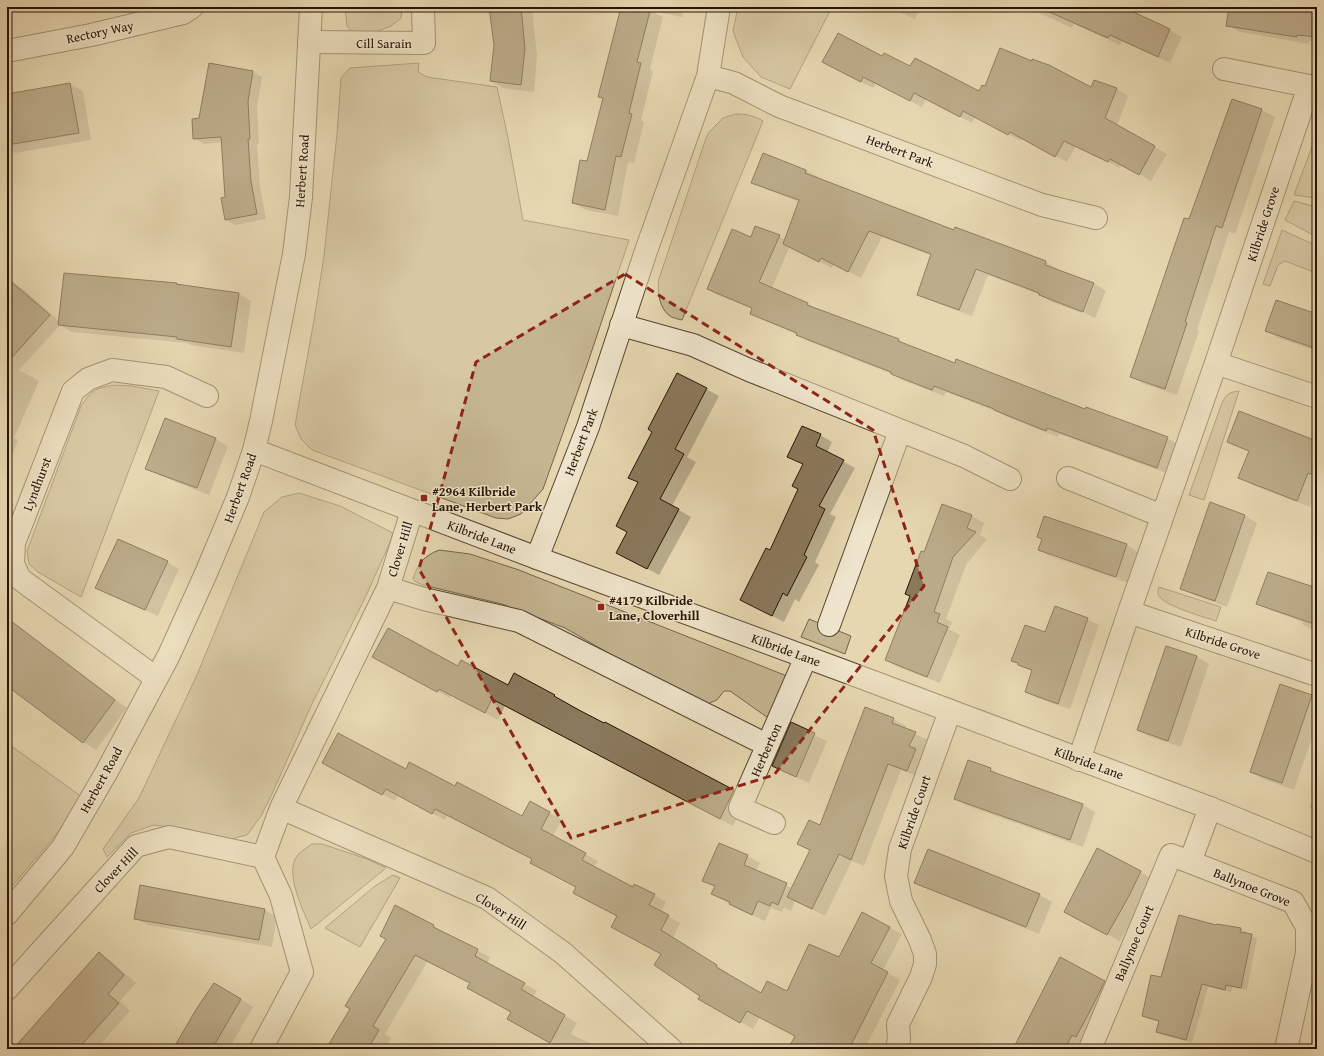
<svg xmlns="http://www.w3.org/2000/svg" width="1324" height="1056" font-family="'Gentium Book Plus',serif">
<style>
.green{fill:#c5b692;stroke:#76644a}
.shadow{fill:#0003;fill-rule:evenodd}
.building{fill:#8a795c;stroke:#261302}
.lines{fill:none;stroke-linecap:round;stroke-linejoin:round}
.minor-casing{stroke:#56442e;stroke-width:24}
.tertiary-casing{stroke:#56442e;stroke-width:24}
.minor{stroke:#efe5cc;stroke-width:22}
.tertiary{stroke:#efe5cc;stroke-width:22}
.marked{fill:none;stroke:#8f2418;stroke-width:3;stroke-dasharray:8 5;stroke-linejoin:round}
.poi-dot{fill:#8f2418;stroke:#efe5cc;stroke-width:1.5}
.labels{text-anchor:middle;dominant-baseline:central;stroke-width:3;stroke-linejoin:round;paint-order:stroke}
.street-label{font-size:13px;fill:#261302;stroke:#efe5cc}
.poi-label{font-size:13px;font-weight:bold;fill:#261302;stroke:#efe5cc;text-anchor:start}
</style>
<rect width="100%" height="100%" fill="#e6d7b0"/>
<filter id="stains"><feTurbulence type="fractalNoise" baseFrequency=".005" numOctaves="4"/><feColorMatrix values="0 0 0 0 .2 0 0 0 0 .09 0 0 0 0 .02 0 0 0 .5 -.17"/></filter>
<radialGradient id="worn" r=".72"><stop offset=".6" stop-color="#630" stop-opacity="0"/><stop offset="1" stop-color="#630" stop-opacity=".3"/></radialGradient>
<path class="green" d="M345,7H402L401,18L391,26L370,34L352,32L347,26Z
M738,7H832L790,89L761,77L743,57L733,31Z
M419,63L418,72L427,77L497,87L508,138L523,220L629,240L586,368L543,489L521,514L508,519L496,518L312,450L301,439L295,425L314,320L324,256L337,134L341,78L350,68Z
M736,114C747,114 754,116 763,121L682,320C678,319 673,318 670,316C659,309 657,290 659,279L706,138L709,132L723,118Z
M1317,133V183L1315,198L1294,195Z
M1294,201L1317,207V237L1285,220Z
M1282,230L1317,246V270L1311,271L1285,261L1278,265L1270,286L1263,284Z
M114,385L132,386L159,391L81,597L38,572L29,564L27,551L81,406C93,389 94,389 114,385Z
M1239,391L1204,500L1189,495L1222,403C1226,394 1230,392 1239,391Z
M299,493L340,506L393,533L388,547L365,598L311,706L272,794L261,816L247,835L227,840L206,835L188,829L154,825L131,833L107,857L103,849L139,798L197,675L264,512L282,497Z
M439,550L470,554L519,570L792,678L771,720L730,691H724L717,700L707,704L662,684L565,628L502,604L423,585L416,582L413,579C418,563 424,556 439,550Z
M1159,587L1221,607L1216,621C1204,617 1165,606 1159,596C1157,593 1158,590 1159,587Z
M809,619L851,636L845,654L801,637Z
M7,743L82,797L66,823L7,892Z
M312,844H322L367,859L386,868L311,929C304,912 284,873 297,856C300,851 307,848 312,844Z
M393,875L400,878L360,947L325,928L375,886Z"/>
<path class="shadow" d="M491,7H532L537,56L534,92L503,88L491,81L495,45Z
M622,7H684L682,17L652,11L663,17L650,69L653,71L641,120L644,122L634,163L628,162L618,216L586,210L573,203L588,162L604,99L599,97Z
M888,7H920L915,19Z
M1015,7H1024L1022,10Z
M1026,7H1110L1130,12L1170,30L1182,37L1170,63L1122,41L1120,45L1074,24L1072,28Z
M1230,7H1317V42L1309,41V44L1240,32L1227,25Z
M883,58L979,93L1092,89L1095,81L1117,89L1128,96L1117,126L1167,154L1151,181L1122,164L1120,168L1076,146L1067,162L1022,138L1021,141L975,117L972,123L926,99L922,107L876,83L873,88L835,69Z
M253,72L262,77L257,107L259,144H257L260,187L266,219L235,225L226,220L223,142L204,144L194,138L200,119Z
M70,84L83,91L91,140L15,153L7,148V95Z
M1232,100L1262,110L1275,117L1235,234L1229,232L1197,330L1199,331L1177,395L1144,384L1132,377Z
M806,170L818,177L817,179L954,231L1046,262L1058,269L1057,271L1094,284H1092L1082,313L1052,302L1041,295L988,275L972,316L931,301L919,295L932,256L882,237L861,278L834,264L832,268L790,246L772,288L807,303L819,310L899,340L909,346L955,364L1167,438L1180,445L1169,474L1059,434L1058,437L1007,417L998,412L946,392L944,396L904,381L892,374L810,342L798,335L763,320L751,313L753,309L720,296L708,289L752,239L779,236L785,240L800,202L765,189L753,182Z
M65,274L176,284L239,294L251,301L244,353L191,345L187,343L72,332L60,325L19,370L39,381L14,438L18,440L7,468V285L10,282L23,289L60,322Z
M1095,284L1106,291L1095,318L1084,313Z
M1317,316V351L1278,338L1266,330Z
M706,389L719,396L687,457L696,462L672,506L691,517L659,575L630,559L628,532L639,482Z
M166,420L216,439L228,446L209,495L159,475L147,468Z
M820,435L832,442L827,453L855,468L830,514L836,517L815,562L819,565L799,602L795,599L784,622L741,600L771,551L799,489L804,465L789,456Z
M1228,442H1317V488L1310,507L1252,485L1240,477L1249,452Z
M942,505L972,516L984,523L980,535L987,539L966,565L946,619L952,622L949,629L960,635L940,683L898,667L886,660L911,596Z
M1244,515L1257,523L1227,607L1194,595L1181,588Z
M1045,518L1127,545L1139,553L1129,583L1052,557L1039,550L1043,539ZM1051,553L1121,578V579L1051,556Z
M167,562L179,569L158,616L109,595L97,587Z
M1317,587V632L1302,624L1303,622L1269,610L1258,603L1316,589Z
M7,618L127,708L96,750L83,742L7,685Z
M1087,619L1099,625L1070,709L1037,698L1026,692L1033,672L1012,660L1046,634Z
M1167,647L1197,657L1209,664L1181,747L1151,737L1138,730Z
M386,664L459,667L508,686L554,696L567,703L566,704L604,724L605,723L746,798L733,826L505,706L498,720L452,695L450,698Z
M1311,696L1317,699V723L1294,790L1263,779L1251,772Z
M893,719L906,726L905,729L928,740L922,754L928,757L919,777L901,770L864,866L852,861L825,916L795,901L791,911L784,908L782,912L771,908L765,921L742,911L712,894L715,887L704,881L747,856L760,863L756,871L792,888L810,850L799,844L820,826Z
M792,724L827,741L809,783L786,773L773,766Z
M968,761L991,769L1003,777L1083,805L1095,812L1083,847L968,806L955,799Z
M335,769L406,770L455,788L523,818L531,803L550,813L562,820L553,836L598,861L594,867L633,888L654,895L666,902L661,912L680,923L673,938L728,973V975L762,995L787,992L839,958L862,913L902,934L883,970L900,980L865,1048L866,1049H797L796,1036L760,1017L753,1029L699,998L701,995L662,954L618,916L577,887L533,859L447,815L445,820L398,795L395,801Z
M1317,793V812L1309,807Z
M928,851L1040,895L1052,902L1039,934L928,889L916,882Z
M1140,872L1153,879L1141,903L1120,941L1078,919Z
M396,907L434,926L446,933L445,934L490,957L487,964L537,991L533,997L577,1023L571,1034L602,1049H554L556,1045L509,1019L512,1012L471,983L427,962L385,1034L391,1038L384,1049H328L352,1008L387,939Z
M265,910L277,917L272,947L148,925L135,918Z
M1217,926L1241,929L1247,932L1246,934L1257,938L1247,990L1232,987L1231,992L1208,987L1192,1043L1163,1035L1157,1032L1160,1022L1149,1019L1143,1016L1161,978Z
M99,954L111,961L136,983L120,1001L130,1011L96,1049H15Z
M1105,982L1117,989L1086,1049H1014Z
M227,991L253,1007L229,1049H173Z
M917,1044L927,1049H914Z
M1170,1047L1181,1049H1170Z"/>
<path class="building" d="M489,7H521L525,49L521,85L490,81L494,45Z
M621,7H651L637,62L641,63L629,113L632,114L621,157L616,156L605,210L572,203L580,160L587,161L603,98L598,97Z
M1038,7H1123L1170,29L1158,57L1110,35L1108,38Z
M1229,7H1317V37L1297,35V37L1226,26Z
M838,33L882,56L884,53L910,66L915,58L979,91L982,85L985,86L1000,48L1032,61V59L1049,65L1091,87L1094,80L1117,88L1105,118L1155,146L1139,175L1110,159L1108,162L1064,141L1055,157L1010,132L1008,135L963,111L960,117L914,93L910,101L863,77L861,82L822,62Z
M209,63L253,71L248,101L250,139H248L251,181L257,214L225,220L221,198L225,197L221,137L193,139L192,119L199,118Z
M70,83L79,133L7,145V94Z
M1232,99L1262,109L1222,228L1216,226L1185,322L1187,323L1165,389L1130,377L1184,218L1189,219Z
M763,153L806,170L805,173L954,230L955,227L1025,253L1046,261L1045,265L1094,283L1083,312L1039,295V293L976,269L959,310L917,295L931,254L869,231L848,272L821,258L819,262L783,244L799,200L751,183Z
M755,226L780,235L759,282L808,303L807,305L899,339L898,341L955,363L956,359L1085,409L1086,407L1168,437L1157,468L1047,428L1046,431L994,410V409L934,386L932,390L891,374V372L796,335L797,333L750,314L752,308L707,289L732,229L751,237Z
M64,273L177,283L176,284L239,293L231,347L177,339V337L58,325Z
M7,278L50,315L7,363Z
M1276,300L1317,314V349L1265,331Z
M677,373L707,388L675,449L684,454L660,499L679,509L647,569L616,553L627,532L616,526L638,482L628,478L652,432L648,429Z
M1239,411L1317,441V476L1308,473L1297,501L1238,478L1249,451L1227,442Z
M165,418L216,438L197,488L145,469Z
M802,426L821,434L816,446L844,460L819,506L825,509L804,555L807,557L787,596L783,593L772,616L740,600L766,548L770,550L798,489L792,486L803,464L787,457Z
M1210,502L1245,515L1215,601L1180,589Z
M942,504L972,515L967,528L976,532L953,557L934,612L940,614L937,622L948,627L927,677L885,660L910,596L905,594L921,551L924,552Z
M1044,516L1127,544L1116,577L1038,550L1042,539L1037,537Z
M118,539L168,561L145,610L95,588Z
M1268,572L1317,588V625L1256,604Z
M1055,606L1088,618L1058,704L1025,692L1032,670L1018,665V663L1011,661L1025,625L1045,632Z
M7,618L115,700L83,743L7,686Z
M388,628L458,666L461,660L508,685L514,673L555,695L554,696L579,710L604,723L605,722L734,790L720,819L492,699L485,713L439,689L437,692L372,657Z
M1166,646L1197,656L1168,741L1137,730Z
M1280,684L1312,695L1282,783L1250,772Z
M865,707L894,718L892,723L916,732L909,746L916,749L907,771L888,764L851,860L839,854L812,909L787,897L810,850L797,844L809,820L820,825Z
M791,722L815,733L796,777L772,766Z
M338,733L406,769L409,762L455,786L457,782L522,816L530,801L550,812L541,829L586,853L582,860L633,887L634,884L655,894L649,905L669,915L661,930L717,965L716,967L761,993L767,981L787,991L809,944L839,957L862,912L890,927L871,963L888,972L849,1049H788L795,1036L747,1011L740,1023L698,999L700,996L654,965L661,954L611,927L617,916L573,893L576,887L530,863L532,859L435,809L432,814L386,789L382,795L322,763Z
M968,760L991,768L990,771L1083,804L1070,840L954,799Z
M719,843L748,855L744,865L787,883L778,905L772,902L770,906L758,901L752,915L729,904L730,902L711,894L715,886L702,881Z
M1097,848L1141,871L1129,896L1107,935L1064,912Z
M928,849L1040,894L1026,927L914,883Z
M140,885L265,909L259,940L134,919Z
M395,905L434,925L433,927L478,949L475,956L525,983L521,989L565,1015L550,1043L507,1019L511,1012L467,988L470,983L415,955L373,1026L379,1030L368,1049H326L350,1009L345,1006L386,939L380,936Z
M1179,915L1216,925L1217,924L1241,928L1240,932L1252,934L1241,988L1226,985L1225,990L1202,984L1186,1040L1156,1032L1159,1021L1142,1016L1151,975L1161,977Z
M99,952L124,975L108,994L119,1003L78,1049H13Z
M1060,957L1105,981L1089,1013L1076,1037L1072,1035L1065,1049H1013Z
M214,983L241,999L212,1049H173L197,1008Z"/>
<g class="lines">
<g class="minor-casing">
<path id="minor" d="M309,42L424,43L423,7
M7,51L91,35L183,13L192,7
M1224,69L1309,86
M708,76L734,83L779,106L1042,205L1096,218
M621,325L693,345L749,370L964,456L1010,479
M1216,363L1317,397
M1068,478L1162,516
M412,511L388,588L281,808L487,898L563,953L671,1049
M537,558L588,427L646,251L708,76L719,7
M388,588L424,599L519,621L755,739
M1129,612L1317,675
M829,625L900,431
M156,678L20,579L13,564L14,543L73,391L88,379L112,370L166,377L207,396
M1079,760L1129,612L1216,363L1309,86L1317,87
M1210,808L1190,862L1293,902L1307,927V953L1286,1049
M774,823L740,808L806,657
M7,989L136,846L169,837L263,857L281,808
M261,1049L302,972L281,896L263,857
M897,1049L899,1039L898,1024L921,977L925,964V954L920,940L901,901L896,876L900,849L950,711
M1090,1049L1171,855L1190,862"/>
</g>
<g class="tertiary-casing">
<path id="tertiary" d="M254,450L537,558L844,671L1210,808L1317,852
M7,914L63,847L106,773L169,655L207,571L238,497L254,450L261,421L294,254L301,197L311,7"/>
</g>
<use href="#minor" class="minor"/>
<use href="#tertiary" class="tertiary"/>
</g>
<path d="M0 0H1324V1056H0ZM625,274L873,430L924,586L774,775L571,838L419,569L476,362Z" fill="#e6d7b0" fill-opacity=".55" fill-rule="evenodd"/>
<path class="marked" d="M625,274L873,430L924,586L774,775L571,838L419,569L476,362Z"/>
<g class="poi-dot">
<rect x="420" y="494" width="8" height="8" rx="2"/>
<rect x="597" y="603" width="8" height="8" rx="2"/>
</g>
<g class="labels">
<g class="street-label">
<text transform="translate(100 32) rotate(-12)">Rectory Way</text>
<text x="384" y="43">Cill Sarain</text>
<text transform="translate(900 151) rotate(21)">Herbert Park</text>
<text transform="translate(302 171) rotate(-86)">Herbert Road</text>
<text transform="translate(1263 224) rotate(-72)">Kilbride Grove</text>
<text transform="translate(581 442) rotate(-69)">Herbert Park</text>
<text transform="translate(37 484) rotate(-69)">Lyndhurst</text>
<text transform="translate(240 488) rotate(-70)">Herbert Road</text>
<text transform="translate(482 537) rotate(21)">Kilbride Lane</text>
<text transform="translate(400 549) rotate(-73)">Clover Hill</text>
<text transform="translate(1223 643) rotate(18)">Kilbride Grove</text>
<text transform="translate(786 650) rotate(20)">Kilbride Lane</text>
<text transform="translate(766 750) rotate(-66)">Herberton</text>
<text transform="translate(1089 763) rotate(20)">Kilbride Lane</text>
<text transform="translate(101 780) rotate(-61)">Herbert Road</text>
<text transform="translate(914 812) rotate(-71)">Kilbride Court</text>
<text transform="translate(116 870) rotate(-46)">Clover Hill</text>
<text transform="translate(1252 887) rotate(22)">Ballynoe Grove</text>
<text transform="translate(501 911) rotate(33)">Clover Hill</text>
<text transform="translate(1134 943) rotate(-67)">Ballynoe Court</text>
</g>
<g class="poi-label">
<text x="432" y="491">#2964 Kilbride<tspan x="432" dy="15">Lane, Herbert Park</tspan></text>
<text x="609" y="600">#4179 Kilbride<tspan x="609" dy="15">Lane, Cloverhill</tspan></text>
</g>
</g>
<rect width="1324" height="1056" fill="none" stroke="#e6d7b0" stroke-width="24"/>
<rect x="8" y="8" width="1308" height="1040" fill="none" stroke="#261302" stroke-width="2"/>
<rect x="12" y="12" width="1300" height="1032" fill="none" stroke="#261302"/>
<rect width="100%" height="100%" filter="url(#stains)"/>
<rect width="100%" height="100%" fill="url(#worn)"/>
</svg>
